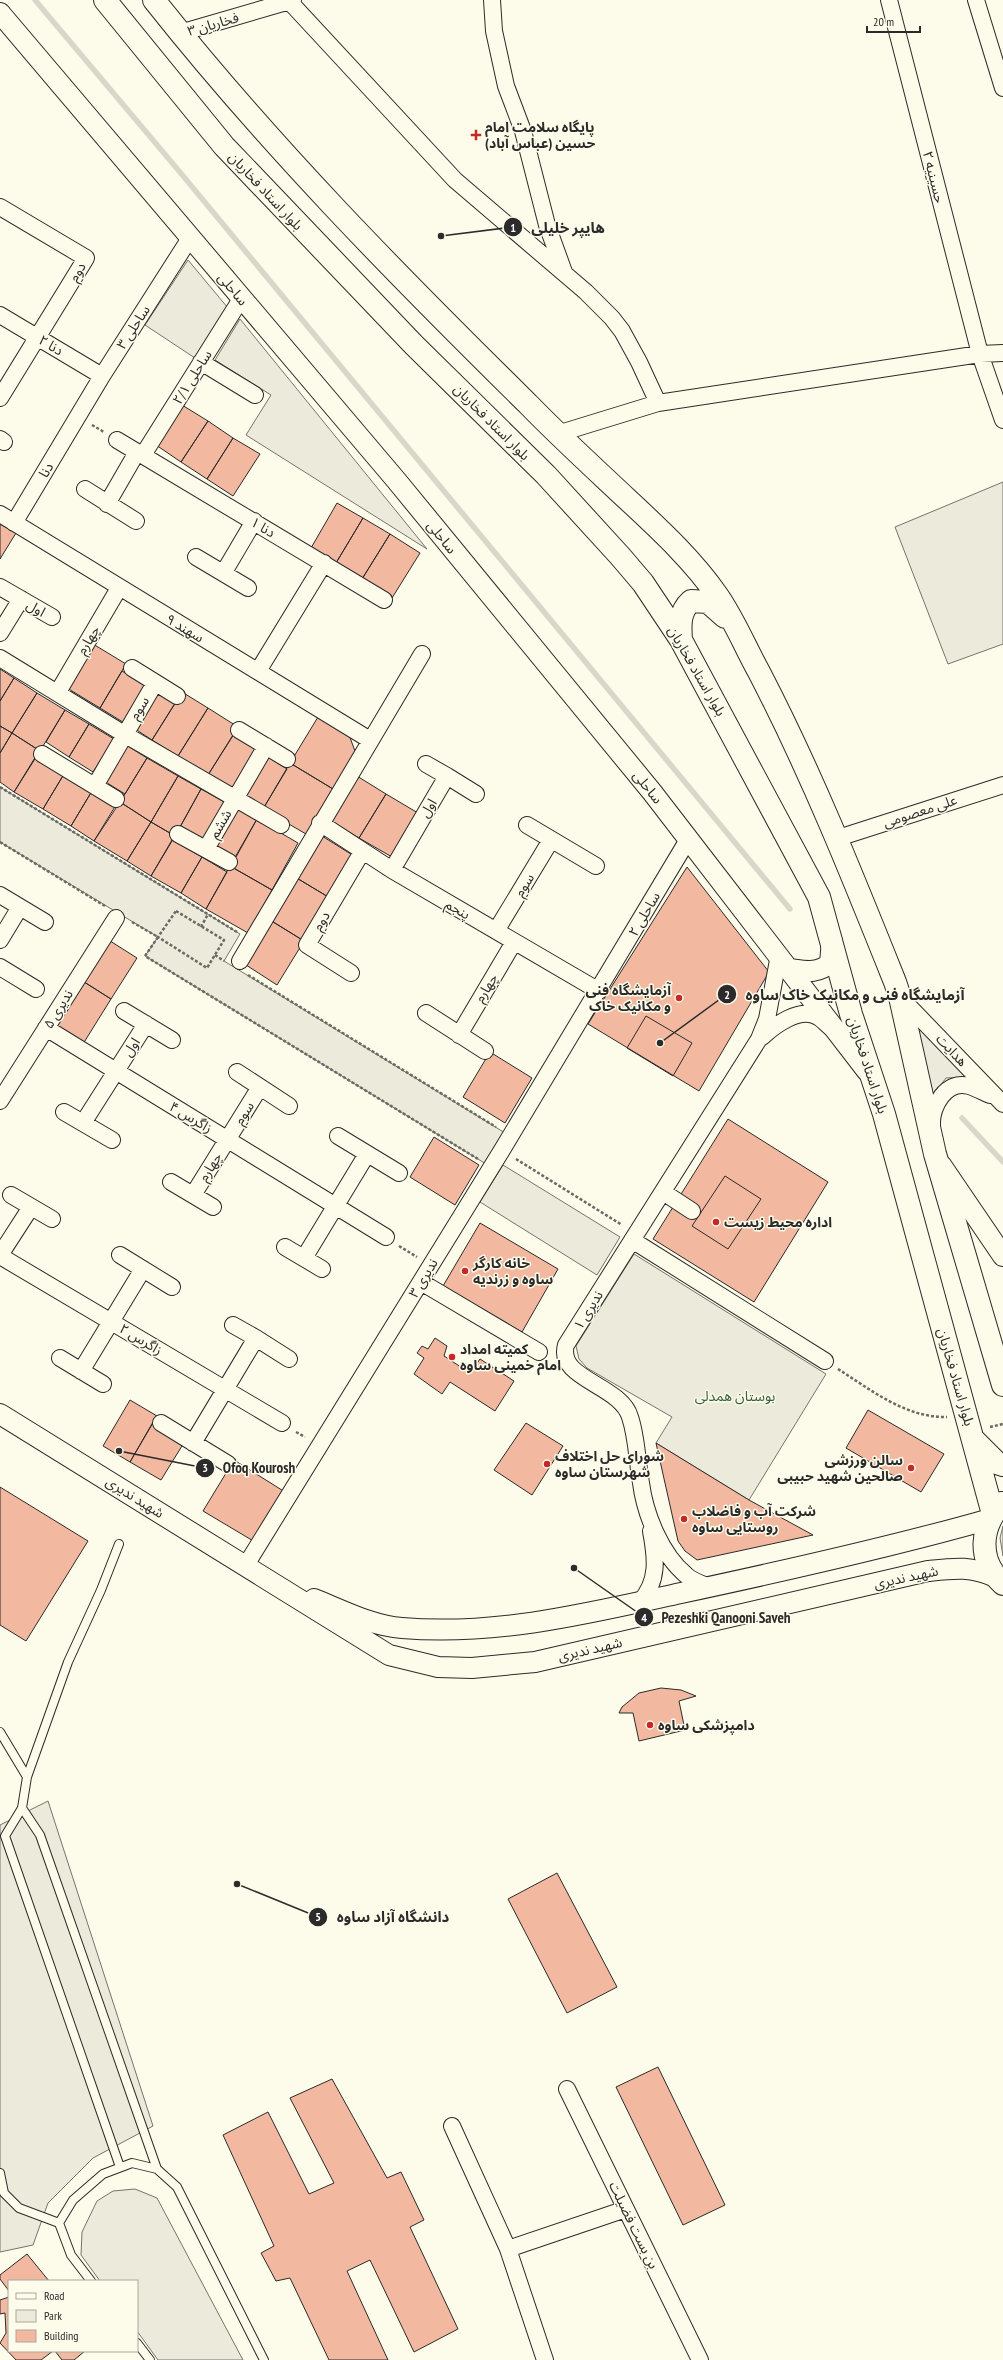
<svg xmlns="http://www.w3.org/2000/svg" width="1003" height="2360" font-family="'PT Sans Narrow','Noto Sans Arabic',sans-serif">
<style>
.green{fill:#ecebdb;stroke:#74746e}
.parking{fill:#eceadb;stroke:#74746e}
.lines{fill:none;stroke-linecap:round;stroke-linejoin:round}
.stream{stroke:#d8d7c9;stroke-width:5.5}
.building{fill:#f2b8a0;stroke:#2b2b2b}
.service-casing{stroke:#2b2b2b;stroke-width:10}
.minor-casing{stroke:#2b2b2b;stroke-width:18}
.tertiary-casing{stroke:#2b2b2b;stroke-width:22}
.secondary-casing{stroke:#2b2b2b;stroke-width:24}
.path{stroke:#6a6964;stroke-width:2.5;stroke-dasharray:3 2;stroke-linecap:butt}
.service{stroke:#fdfbea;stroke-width:8}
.minor{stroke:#fdfbea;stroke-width:16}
.tertiary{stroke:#fdfbea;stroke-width:20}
.secondary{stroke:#fdfbea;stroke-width:22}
.poi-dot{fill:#c62828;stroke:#fdfbea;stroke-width:1.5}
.labels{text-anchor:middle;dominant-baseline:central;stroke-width:3;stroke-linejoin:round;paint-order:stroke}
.street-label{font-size:14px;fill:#2b2b2b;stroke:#fdfbea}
.poi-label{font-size:14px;font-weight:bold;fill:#2b2b2b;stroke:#fdfbea;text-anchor:start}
.park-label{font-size:14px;fill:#34623c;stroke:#fdfbea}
.leader{fill:none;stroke:#2b2b2b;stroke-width:1.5}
.callout-dot{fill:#2b2b2b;stroke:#fdfbea;stroke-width:1.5}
.mark-label{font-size:12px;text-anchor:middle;font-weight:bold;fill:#fff}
.callout-label{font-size:15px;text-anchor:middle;font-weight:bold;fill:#2b2b2b;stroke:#fdfbea;stroke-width:3;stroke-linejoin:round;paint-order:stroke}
</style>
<rect width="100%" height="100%" fill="#fdfbea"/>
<path class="green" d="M188,260L228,308L195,358L145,325Z
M240,319L427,549L246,435L271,395L215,360Z
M1003,482V644L948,664L895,527Z
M0,787L240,934L224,961L510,1136L491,1167L145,956L158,937L0,842Z
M917,1026L970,1077L946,1078L932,1097Z
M634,1254L826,1374L749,1500L656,1443L672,1417L587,1368L579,1359L576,1346Z
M1003,1526V1556L1000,1538Z
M48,1801L153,2126L93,2158L48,2203L33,2245L0,2252V1825Z
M135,2189L157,2198L243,2360H158L137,2331V2281H100L81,2255L82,2232L97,2201L113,2191Z"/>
<path class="parking" d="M503,1165L620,1237L597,1275L480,1202Z"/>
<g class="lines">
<path class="stream" d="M35,0L179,171L790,909
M962,1118L1003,1162"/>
</g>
<path class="building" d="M182,405L208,421L181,462L156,445Z
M208,421L233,438L207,479L181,462Z
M233,438L260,454L233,496L207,479Z
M337,503L363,518L336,563L311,548Z
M363,518L390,534L362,579L336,563Z
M0,524L16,533L0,559Z
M390,534L420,553L392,598L362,579Z
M93,644L126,664L100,708L67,688Z
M0,669L14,678L0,701Z
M122,671L148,687L126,724L100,708Z
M14,678L37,693L12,733L0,726V701Z
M156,689L176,702L152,740L132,727Z
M182,692L208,708L178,756L152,740Z
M37,693L65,710L40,751L12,733Z
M208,708L238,727L208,775L178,756Z
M65,710L89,724L69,757L46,742Z
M318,717L349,735L355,751L333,789L290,763Z
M89,724L114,739L93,772L69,757Z
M0,726L12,733L0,753Z
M12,733L40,751L14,792L0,782V753Z
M234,734L259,749L234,791L208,775Z
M126,745L147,758L125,794L104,781Z
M36,756L64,774L43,809L14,792Z
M266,756L287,769L263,809L242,796Z
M147,758L178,776L151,822L120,802Z
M290,763L333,789L306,834L263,809Z
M64,774L92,791L71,826L43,809Z
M178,776L201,789L175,836L151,822Z
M357,776L386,794L359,838L330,820Z
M201,789L226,803L204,843L179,829Z
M92,791L116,805L94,841L71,826Z
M386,794L418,813L392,857L359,838Z
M120,802L151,822L127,861L94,841Z
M236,807L257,819L236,857L215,845Z
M257,819L298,843L272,890L230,866Z
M151,822L175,836L151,876L127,861Z
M322,836L354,856L330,898L295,877Z
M172,840L202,857L181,893L151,876Z
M202,857L227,872L206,909L181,893Z
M230,866L272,890L248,933L206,909Z
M687,867L769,972L699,1091L588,1024Z
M295,877L330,898L304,941L270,920Z
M270,920L304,941L277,985L243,963Z
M107,939L137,958L111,999L81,980Z
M81,980L111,999L83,1044L53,1025Z
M646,1016L692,1043L673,1076L627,1048Z
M490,1052L532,1078L505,1123L463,1097Z
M728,1119L828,1182L754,1302L653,1239Z
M434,1137L479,1165L455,1205L410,1177Z
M725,1176L761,1199L728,1249L692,1226Z
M480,1223L558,1269L522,1332L443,1286Z
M435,1338L447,1346L444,1356L470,1373L480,1359L514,1381L495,1411L450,1382L442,1394L414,1374L424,1358L417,1353L422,1346L428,1349Z
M130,1400L157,1416L130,1462L103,1446Z
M868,1410L944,1454L921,1492L846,1448Z
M153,1422L185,1441L161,1480L130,1462Z
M526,1423L563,1446L532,1495L494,1470Z
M656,1443L749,1500L813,1535L697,1560L685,1551L678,1541Z
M234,1460L285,1492L255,1542L203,1511Z
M0,1487L88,1541L26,1641L0,1625Z
M661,1688L681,1690L696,1696L679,1701L685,1730L639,1741L633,1713H619L622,1707L639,1693Z
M557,1873L617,1987L567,2013L508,1899Z
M658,2067L725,2205L683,2225L616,2087Z
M332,2079L387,2178L401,2172L424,2220L410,2227L458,2329L414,2352L370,2260L347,2271L388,2360H329L290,2278L276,2281L261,2253L274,2246L223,2135L268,2112L309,2194L334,2183L290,2098Z
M27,2254L49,2281H9V2291L0,2279V2275Z
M9,2297V2351H53L41,2360H16L0,2343L6,2333L5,2313L0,2314V2300Z
M55,2351H85L74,2360H62Z"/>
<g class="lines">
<g class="service-casing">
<path id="service" d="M119,1544L101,1590L68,1662L27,1777L22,1808L5,1836L120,2167
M0,1732L27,1777
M22,1808L40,1835L157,2169
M0,2173L4,2193L19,2208L59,2223
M91,2281L71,2255L59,2223L73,2200L103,2174L132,2163L157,2169L177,2187L264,2360
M137,2343L150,2360"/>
</g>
<g class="minor-casing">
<path id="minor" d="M492,0L494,31L506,86L523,131L547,225L564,272
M889,0L980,354L1003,420
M976,0L1003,88
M289,1L455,180L586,292L612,318L622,331L639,362L658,403
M180,33L293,0
M0,207L86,258L0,398
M0,315L102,376
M201,362L255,395
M557,434L658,403L980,354L1003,353
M0,439L4,442
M117,440L384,600
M143,455L241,299
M85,489L136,521
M107,504L137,452
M0,514L370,740
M14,523L102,376L190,238
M196,557L248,588
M224,572L254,521
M0,587L52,617
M0,633L21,599
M0,658L124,734L281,825
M132,668L177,696
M258,671L324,563
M58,692L119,588
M239,730L287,759
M42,754L116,799
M426,764L447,776
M95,786L155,683
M320,823L392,870L599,991
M527,825L596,866
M178,834L229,862
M838,838L1003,785
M206,849L266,746
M392,870L447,776L476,794
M0,895L45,922
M496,931L551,840
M0,940L20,907
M240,961L422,654
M0,967L36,989
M351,973L307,945L362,852
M900,997L1003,1104
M124,1011L172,1040
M426,1013L485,1051
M46,1028L386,1237
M459,1035L514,942
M762,1037C774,1026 800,1006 818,1017C822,1019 826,1024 830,1027
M237,1072L289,1106
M0,1101L116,918
M64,1112L112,1140
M83,1123L146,1024
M932,1126C931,1107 946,1079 969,1086C976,1088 983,1092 990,1095
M338,1136L399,1173
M171,1182L213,1207
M663,1192L692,1211
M11,1195L52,1219
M193,1195L260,1087
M632,1240L825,1361
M285,1247L322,1269
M0,1255L31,1207
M120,1255L172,1287
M0,1256L282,1423
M304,1258L367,1154
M421,1282L539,1352
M233,1325L256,1338
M60,1358L103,1384
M81,1371L143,1269
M161,1423L228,1464
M193,1443L256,1338L289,1359
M246,1565L502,1150L689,838
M710,1587C702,1584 692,1581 686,1575C661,1554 645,1514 641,1483C637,1461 637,1438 630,1417C621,1385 556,1379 566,1345L759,1039L767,1019L779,955
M640,1602C659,1581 656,1558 651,1531
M567,2089L700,2360
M452,2126L508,2249L545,2360
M508,2249L626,2209"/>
</g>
<g class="tertiary-casing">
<path id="tertiary" d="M0,13L396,480L652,792L867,1071
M790,969C806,971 818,974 830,963L832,941
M941,1165L1003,1256
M0,1414L389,1655L438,1667L472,1668L535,1662L928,1571C956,1568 970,1566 996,1577
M314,1599C342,1610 372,1626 402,1628C497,1636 590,1613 681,1593C784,1571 888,1548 990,1519"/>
</g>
<g class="secondary-casing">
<path id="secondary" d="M105,0L224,146L414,345L546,475L620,556L643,583L681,640L819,897L851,1014L884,1114L993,1514
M154,0C268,144 397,275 528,404C560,437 594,468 627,499C659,529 692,559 717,595C734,619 745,647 759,672C811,772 853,877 895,982L900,997L935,1154L1003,1385
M681,640C680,625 679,612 691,601L708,602L725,617
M974,1440L997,1463L1003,1465
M1002,1503C980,1527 977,1560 1003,1584"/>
</g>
<path class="path" d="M92,425L104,432
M0,787L237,932
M0,842L105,906
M176,911L224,940L207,968L158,937Z
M132,922L158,937L145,956L478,1159
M201,927L208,914
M215,955L224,961
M248,975L496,1127
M516,1159L622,1225
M399,1246L417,1257
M838,1369C871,1390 906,1418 947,1417
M990,1427L1003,1424
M296,1432L305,1437"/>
<use href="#service" class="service"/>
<use href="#minor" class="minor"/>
<use href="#tertiary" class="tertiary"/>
<use href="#secondary" class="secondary"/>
</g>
<g class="poi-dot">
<path d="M474 129h4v4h4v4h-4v4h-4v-4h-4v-4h4z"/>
<circle cx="679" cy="998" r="4"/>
<circle cx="716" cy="1222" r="4"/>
<circle cx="465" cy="1271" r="4"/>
<circle cx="452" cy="1357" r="4"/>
<circle cx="547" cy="1464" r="4"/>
<circle cx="911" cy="1468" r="4"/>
<circle cx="684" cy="1519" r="4"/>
<circle cx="650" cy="1725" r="4"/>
</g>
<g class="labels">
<g class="street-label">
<text transform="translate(213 24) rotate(-16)">فخاریان ۳</text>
<text transform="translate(934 177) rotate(76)">حسینیه ۲</text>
<text transform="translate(266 191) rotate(47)">بلوار استاد فخاریان</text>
<text transform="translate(77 272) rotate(-61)">دوم</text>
<text transform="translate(233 289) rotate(50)">ساحلی</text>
<text transform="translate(133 327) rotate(-57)">ساحلی ۳</text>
<text transform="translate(51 345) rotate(31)">دنا ۲</text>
<text transform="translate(192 377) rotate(-58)">ساحلی ۲/۱</text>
<text transform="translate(492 422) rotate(45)">بلوار استاد فخاریان</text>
<text transform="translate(46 470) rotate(-59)">دنا</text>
<text transform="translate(263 527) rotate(31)">دنا ۱</text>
<text transform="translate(442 537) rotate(51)">ساحلی</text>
<text transform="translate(36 608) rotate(30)">اول</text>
<text transform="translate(185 628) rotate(31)">سهند ۹</text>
<text transform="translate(88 640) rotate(-59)">چهارم</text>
<text transform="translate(697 671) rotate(60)">بلوار استاد فخاریان</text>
<text transform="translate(139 708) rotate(-59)">سوم</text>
<text transform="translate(648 787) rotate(51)">ساحلی</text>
<text transform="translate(428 808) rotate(-59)">اول</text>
<text transform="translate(920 811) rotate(-18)">علی معصومی</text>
<text transform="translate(220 824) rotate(-60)">ششم</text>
<text transform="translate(524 885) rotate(-59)">سوم</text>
<text transform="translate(458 909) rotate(30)">پنجم</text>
<text transform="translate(644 914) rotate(-60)">ساحلی ۲</text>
<text transform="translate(321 921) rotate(-59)">دوم</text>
<text transform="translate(486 988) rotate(-59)">چهارم</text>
<text transform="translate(58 1009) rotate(-58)">ندیری ۵</text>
<text transform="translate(131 1047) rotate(-57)">اول</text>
<text transform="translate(952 1050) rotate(47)">هدایت</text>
<text transform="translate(868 1065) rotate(72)">بلوار استاد فخاریان</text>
<text transform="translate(244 1113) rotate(-58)">سوم</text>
<text transform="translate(191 1117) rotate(31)">زاگرس ۴</text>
<text transform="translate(210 1167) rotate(-58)">چهارم</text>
<text transform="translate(423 1278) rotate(-59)">ندیری ۳</text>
<text transform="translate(588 1310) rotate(-58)">ندیری ۱</text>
<text transform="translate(141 1339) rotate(31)">زاگرس ۲</text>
<text transform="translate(956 1377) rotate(74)">بلوار استاد فخاریان</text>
<text transform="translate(135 1497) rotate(32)">شهید ندیری</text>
<text transform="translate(906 1577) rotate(-12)">شهید ندیری</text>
<text transform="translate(590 1649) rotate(-13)">شهید ندیری</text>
<text transform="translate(634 2225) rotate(64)">بن بست فضیلت</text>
</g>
<g class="poi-label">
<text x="485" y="127">پایگاه سلامت امام<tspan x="485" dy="16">حسین (عباس آباد)</tspan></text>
<text x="671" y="990" text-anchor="end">آزمایشگاه فنی<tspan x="671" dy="16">و مکانیک خاک</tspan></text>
<text x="724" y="1222">اداره محیط زیست</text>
<text x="473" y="1263">خانه کارگر<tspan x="473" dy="16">ساوه و زرندیه</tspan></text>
<text x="460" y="1349">کمیته امداد<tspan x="460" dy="16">امام خمینی ساوه</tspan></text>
<text x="555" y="1456">شورای حل اختلاف<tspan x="555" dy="16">شهرستان ساوه</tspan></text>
<text x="903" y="1460" text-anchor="end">سالن ورزشی<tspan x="903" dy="16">صالحین شهید حبیبی</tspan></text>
<text x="692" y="1511">شرکت آب و فاضلاب<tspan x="692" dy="16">روستایی ساوه</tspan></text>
<text x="658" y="1725">دامپزشکی ساوه</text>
</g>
<g class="park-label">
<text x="735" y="1396">بوستان همدلی</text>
</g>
</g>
<path class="leader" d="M441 236L513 227M660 1043L727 994M119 1451L205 1468M574 1568L644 1617M237 1884L318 1917"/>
<g class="callout-dot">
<circle cx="441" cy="236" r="4"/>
<circle cx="660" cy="1043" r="4"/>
<circle cx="119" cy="1451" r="4"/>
<circle cx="574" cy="1568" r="4"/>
<circle cx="237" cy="1884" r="4"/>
<circle cx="513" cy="227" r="10"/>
<circle cx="727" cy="994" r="10"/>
<circle cx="205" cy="1468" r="10"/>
<circle cx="644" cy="1617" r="10"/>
<circle cx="318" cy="1917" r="10"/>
</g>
<g class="mark-label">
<text x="513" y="232">1</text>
<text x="727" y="999">2</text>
<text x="205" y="1472">3</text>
<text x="644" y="1622">4</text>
<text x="318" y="1921">5</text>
</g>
<g class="callout-label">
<text x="568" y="233">هایپر خلیلی</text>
<text x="855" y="1000">آزمایشگاه فنی و مکانیک خاک ساوه</text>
<text x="259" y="1473">Ofoq Kourosh</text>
<text x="726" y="1623">Pezeshki Qanooni Saveh</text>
<text x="393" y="1922">دانشگاه آزاد ساوه</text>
</g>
<rect x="8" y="2280" width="130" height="72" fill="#fdfbea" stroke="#a9a89e"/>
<rect x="16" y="2293" width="20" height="6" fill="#fdfbea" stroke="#a9a89e"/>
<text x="44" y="2300" font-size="12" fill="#2b2b2b">Road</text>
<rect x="16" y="2310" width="20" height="12" fill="#ecebdb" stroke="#a9a89e"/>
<text x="44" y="2320" font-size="12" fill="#2b2b2b">Park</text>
<rect x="16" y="2330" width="20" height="12" fill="#f2b8a0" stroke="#a9a89e"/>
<text x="44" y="2340" font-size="12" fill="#2b2b2b">Building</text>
<path d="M867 26v6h53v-6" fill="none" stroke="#2b2b2b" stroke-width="2"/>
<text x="873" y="26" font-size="12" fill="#2b2b2b" stroke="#fdfbea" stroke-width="3" paint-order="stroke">20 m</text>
</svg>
